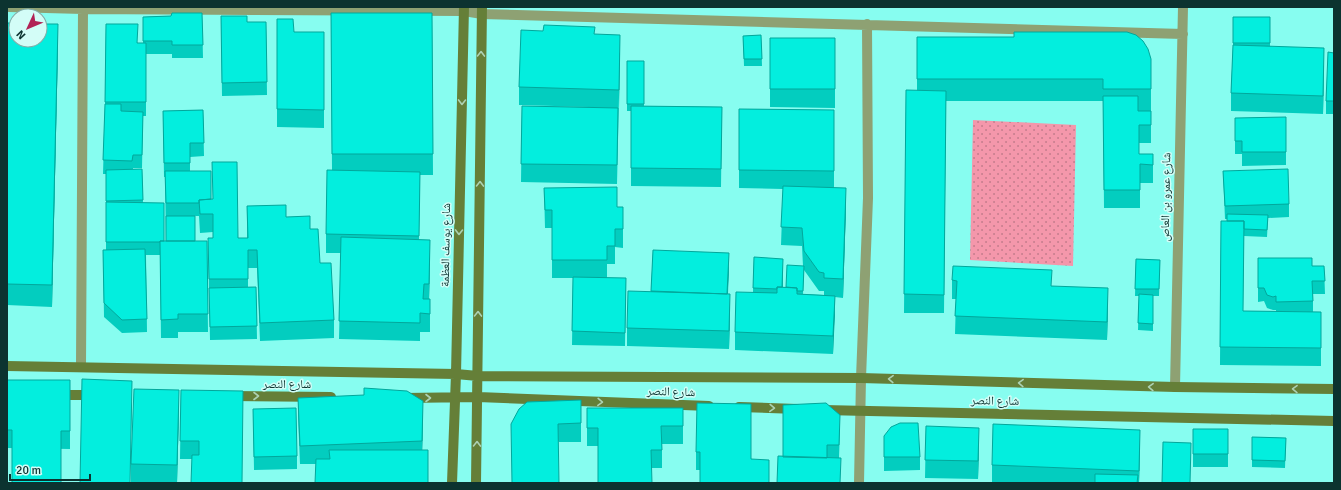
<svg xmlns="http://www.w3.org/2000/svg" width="1341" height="490" font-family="Signika,'Noto Naskh Arabic',sans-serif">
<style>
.park{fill:url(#park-dots)}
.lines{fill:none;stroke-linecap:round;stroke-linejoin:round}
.street{stroke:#8ea173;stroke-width:10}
.secondary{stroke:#657f38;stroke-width:10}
.wall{fill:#03cdbf;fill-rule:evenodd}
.shaded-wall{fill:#02a79b}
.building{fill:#03eede;stroke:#02a79b}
.oneway{stroke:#acd1b4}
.labels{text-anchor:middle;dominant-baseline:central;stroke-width:3;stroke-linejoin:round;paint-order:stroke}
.street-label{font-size:12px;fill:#0c3330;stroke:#d3fdf7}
</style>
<defs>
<pattern id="park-dots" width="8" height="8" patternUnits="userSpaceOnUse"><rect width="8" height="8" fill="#f497ab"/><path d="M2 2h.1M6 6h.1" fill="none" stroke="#c47c8c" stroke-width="1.8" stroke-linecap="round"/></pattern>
</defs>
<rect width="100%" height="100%" fill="#87fdf0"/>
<path class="park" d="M973,120L1076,125L1073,266L970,260Z"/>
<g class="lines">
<path class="street" d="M9,7L83,9L464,11L482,14L1183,34
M81,367L83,9
M1175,387L1183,7
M859,483L861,378L868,198L867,24"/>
<path class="secondary" d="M7,366L456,374L478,376L861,378L1175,387L1334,389
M57,395H95
M231,396L331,397
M405,398L478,397L709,406
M739,407L797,409
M823,410L1334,421
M452,483L456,374L464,7
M476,483L482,7"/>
</g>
<path class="wall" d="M1023,7H1065L1023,8Z
M202,13L203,58H172V54H146V116H143L142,168H133V169H142L143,203L164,241H166L165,177H164L163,111L203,110L204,156L190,157V171L211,199L238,238H247V206L286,217L310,229L320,263L334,320V338L260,341L257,268H248V287H256L257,339L210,340L208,238H213V232L200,233L199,216H195V241H207L208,332H178V338H161L160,255H146L147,332L122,333L104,317L103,250H106V174H103L105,104L106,24L138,43H143V17L171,16Z
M331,13H432L433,175H420L419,240L430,259L429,299H430V332H420V341L339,339L341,253H326V234L332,170Z
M221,16L247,22H266L267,95L222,96Z
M1233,17H1270V46L1324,66L1323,114L1231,111V93L1233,45Z
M277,19L294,32H324V128L277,127Z
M7,23L58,46L52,307L7,305Z
M595,34L620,53L617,184L521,182L522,106L591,107L519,105V87Z
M761,35L762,66H744L743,36Z
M917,37L1151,59V143H1139V154H1153V183H1140V208H1104L1103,101H946L944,313H904L906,90L917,91Z
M770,38H835V108L770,107Z
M1334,53V114H1326V101Z
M627,61H644V106L722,107L721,187L631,186V111H627Z
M739,109L834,110V188L846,207L843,298L835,297L833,354L735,350V332L753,292L754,257L783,272V287H786L803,266L802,246L781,245L783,189L739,188ZM804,270L819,291H824V295L803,294Z
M1235,118L1286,152V165L1242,166V154H1235Z
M1223,171L1289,204V217L1268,218L1267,237L1244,236L1243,311L1276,312V310H1273L1267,308L1264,301L1258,302V258L1312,266H1324L1325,294H1313V312H1321V366L1220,365L1221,221H1227V219H1225Z
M544,188L617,207H623V248L615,247V264H607V278H626L625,346L572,345L573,278H552V228H545Z
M653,250L729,267L728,294L730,312L729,349L627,346V328L651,292Z
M1136,259L1160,260L1159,296H1153V331L1138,330L1139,296H1135Z
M952,280L1052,286L1108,306L1107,340L955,334L956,299H952Z
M7,380H70V449L7,448Z
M181,390L242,483L192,459H180Z
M298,398L423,420L422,450L315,464H300L298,416Z
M581,400V442H559L527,402Z
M751,404L700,470H696V452Z
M587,408H683V444H662V468H651L598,446H587Z
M179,409L177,483L131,482V464Z
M253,409L297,456V469L254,470Z
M926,426L979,446L978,479L925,478Z
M840,429L839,458L783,457Z
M1193,429H1228V467H1193Z
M884,436L920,457V470L884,471Z
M1252,437L1286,438L1285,468L1252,467Z
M1140,448L1139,483H992V465Z"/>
<path class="shaded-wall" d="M58,24V46L52,307V285Z
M620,35V53L619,108V90Z
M1324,48V66L1323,114V96Z
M846,188V207L843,298V279Z
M430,240V259L429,302V284Z
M729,253V267L727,307V294Z
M783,259V272L782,302V289Z
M1108,288V306L1107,340V322Z
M730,294V312L729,349V331Z
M835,296V314L833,354V336Z
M179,390V409L177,483V465Z
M423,401V420L422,460V441Z
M979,428V446L978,479V461Z
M1140,430V448L1139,483V471Z"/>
<path class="building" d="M172,13H202L203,45H172V41H143V17L171,16Z
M331,13H432L433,154H332Z
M221,16H247V22H266L267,82L222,83Z
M1233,17H1270V43H1233Z
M277,19H293L294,32H324V110L277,109Z
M7,23H16V40H40V24H58L52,285L7,284Z
M106,24H138L137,43H146V102H105Z
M544,25L595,27L594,34L620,35L619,90L519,87L521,30L543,31Z
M1014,32H1127L1136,35L1143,41L1148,49L1151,59V89H1103V79H917V37H1014Z
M761,35L762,59H744L743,36Z
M770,38H835V89H770Z
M1233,45L1324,48L1323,96L1231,93Z
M1328,52L1334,53V101H1326Z
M627,61H644V104H627Z
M906,90L946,91L944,295L904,294Z
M1103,96H1138V111H1151V125H1139V154H1153V165L1140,164V190H1104Z
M105,104H121V111L143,112L142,155H133L132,161L103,160Z
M522,106L618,108L617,165L521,164Z
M631,106L722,107L721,169L631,168Z
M739,109L834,110V171L739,170Z
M203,110L204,143H190V163H164L163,111Z
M1286,117V152H1242V141H1235V118Z
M212,162H237L238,238H248L247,206L286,205V217L310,216V229H318L320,263H331L334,320L260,323L257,250H248V279H209L208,238H213V214H200L199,200L213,199Z
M142,169L143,200L106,201V170Z
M1288,169L1289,204L1225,206L1223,171Z
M327,170L420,172L419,236L326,234Z
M165,171H211V199L199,200V203H166Z
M783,186L846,188L843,279L824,278V273L819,272L804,251L802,228L781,227Z
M617,187V207H623V229H615V246H607V260H552V210H545L544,188Z
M106,202L164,203V241H160V242H106Z
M1227,214L1268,215L1267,230L1244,229V221H1227Z
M166,216H195V241H166Z
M1221,221H1244L1243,311L1321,312V348L1220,347Z
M341,237L430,240L429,284H424L423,299H430V314L420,313V323L339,321Z
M160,241H207L208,314H178V319L161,320Z
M145,249L147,319L122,320L104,303L103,250Z
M653,250L729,253L727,294L651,291Z
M754,257L783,259L782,287H777V289L753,288Z
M1258,258H1312V266H1324L1325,281H1312L1313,301L1276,302V296L1273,297L1267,295L1264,288H1258Z
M1136,259L1160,260L1159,289H1135Z
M787,265L804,266L803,291H797V288L786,287Z
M953,266L1052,270L1051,286L1108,288L1107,322L955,316L957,281L952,280Z
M573,277L626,278L625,333L572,331Z
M256,287L257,326L210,327L209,288Z
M777,287L797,288V294L835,296L833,336L735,332L736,292L777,293Z
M628,291L730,294L729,331L627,328Z
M1139,294L1153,295V324L1138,323Z
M82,379L132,381L130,483H80Z
M7,380H70V431H61V483H12V430H7Z
M364,388L407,391L423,401L422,441L300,446L298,398L364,395Z
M134,389L179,390L177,465L131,464Z
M181,390L243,391L242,483H191L192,455H199V441H180Z
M581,400V423L558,424L559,483H512L511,424L519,409L527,402Z
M697,403L751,404V459L769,460V483H700V452H696Z
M826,403L840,415L839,445H827V458L783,457V405Z
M296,408L297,456L254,457L253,409Z
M587,408H683V426H661L662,450H651L652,483H598V428H587Z
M900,423H918L920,457H884V436L891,427Z
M993,424L1140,430L1139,471L992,465Z
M926,426L979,428L978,461L925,460Z
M1193,429H1228V454H1193Z
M1252,437L1286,438L1285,461L1252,460Z
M1163,442L1191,443L1190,483H1162Z
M329,450H428V483H315L316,459H330Z
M778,456L841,458L840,483H777Z
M1095,474L1138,475L1137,483H1095Z"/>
<defs><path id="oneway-chevron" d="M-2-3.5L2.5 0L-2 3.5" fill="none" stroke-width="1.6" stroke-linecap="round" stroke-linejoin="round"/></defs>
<g class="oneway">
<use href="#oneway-chevron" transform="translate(481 54) rotate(-89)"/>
<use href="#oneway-chevron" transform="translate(462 102) rotate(91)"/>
<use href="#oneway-chevron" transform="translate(480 184) rotate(-89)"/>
<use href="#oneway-chevron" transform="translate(459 232) rotate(91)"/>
<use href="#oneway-chevron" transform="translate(478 314) rotate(-89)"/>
<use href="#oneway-chevron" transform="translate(891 379) rotate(-178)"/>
<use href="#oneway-chevron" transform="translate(1021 383) rotate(-178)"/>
<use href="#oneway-chevron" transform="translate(1151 387) rotate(-178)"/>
<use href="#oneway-chevron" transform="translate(1295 389) rotate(-179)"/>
<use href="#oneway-chevron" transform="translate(256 396)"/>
<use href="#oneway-chevron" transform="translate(428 398)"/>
<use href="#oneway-chevron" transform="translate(600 402) rotate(2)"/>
<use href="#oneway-chevron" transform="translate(772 408) rotate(2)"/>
<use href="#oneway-chevron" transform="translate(477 444) rotate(-89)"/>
</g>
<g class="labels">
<g class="street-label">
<text transform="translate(1166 197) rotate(-89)">شارع عمرو بن العاص</text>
<text transform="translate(446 245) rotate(-89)">شارع يوسف العظمة</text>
<text x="287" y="384">شارع النصر</text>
<text transform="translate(671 392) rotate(2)">شارع النصر</text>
<text transform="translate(995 401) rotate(1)">شارع النصر</text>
</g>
</g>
<rect width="1341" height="490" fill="none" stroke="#0c3330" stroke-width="16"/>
<g transform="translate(28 28) rotate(226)"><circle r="19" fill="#d3fdf7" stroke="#83aca7"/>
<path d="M0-3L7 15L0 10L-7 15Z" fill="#b12255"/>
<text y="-6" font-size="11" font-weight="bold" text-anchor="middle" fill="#0c3330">N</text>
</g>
<path d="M10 474v6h80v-6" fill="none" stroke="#0c3330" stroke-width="2"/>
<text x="16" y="474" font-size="12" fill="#0c3330" stroke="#d3fdf7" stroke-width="3" paint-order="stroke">20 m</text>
</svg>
